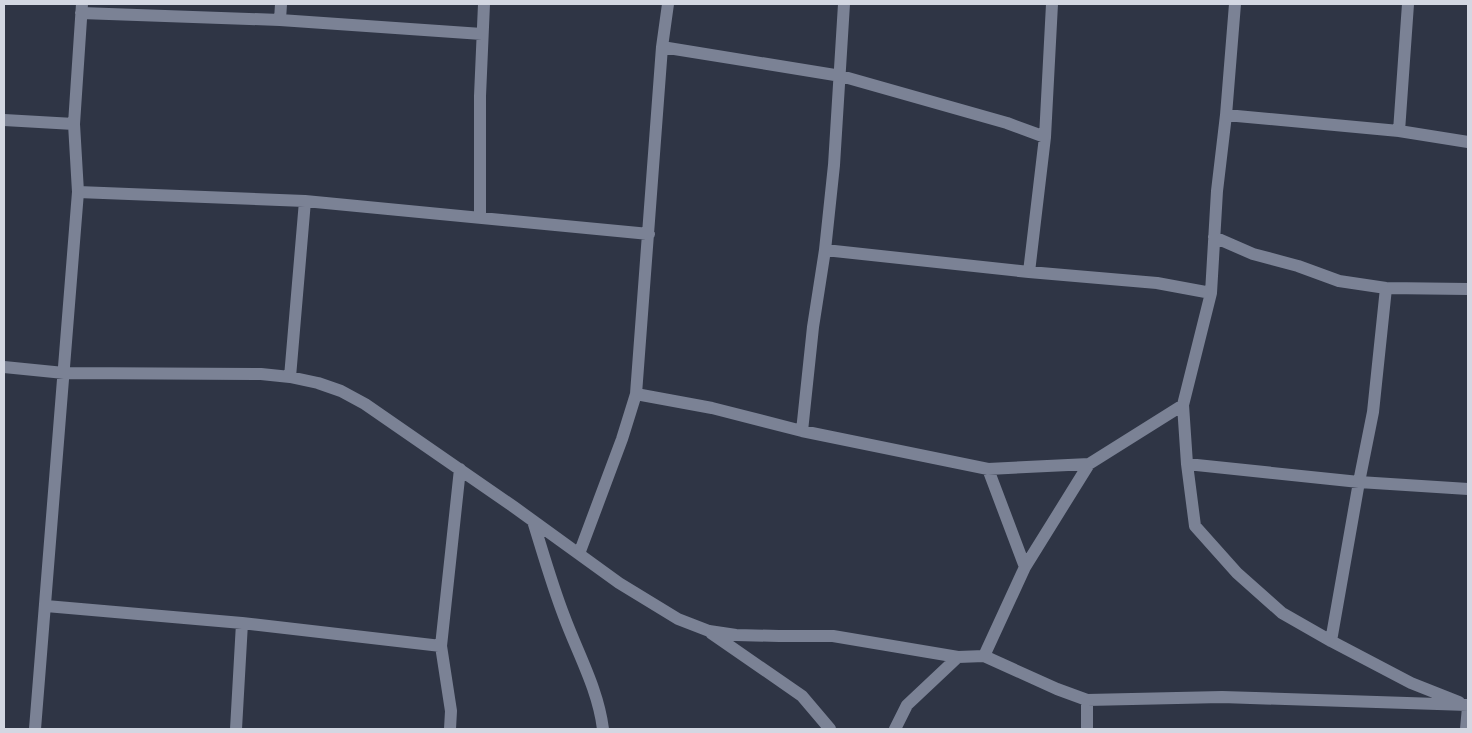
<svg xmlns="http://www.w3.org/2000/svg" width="1472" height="733" font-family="'Public Sans',sans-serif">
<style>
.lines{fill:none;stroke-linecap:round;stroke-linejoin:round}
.street{stroke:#7b8295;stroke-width:12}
</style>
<rect width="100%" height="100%" fill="#2f3545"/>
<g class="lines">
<path class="street" d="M668,4L662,47L636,394L712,408L802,431L988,469L1089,464
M81,13L280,20L482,34
M280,20L281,4
M662,47L841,76L1007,123L1045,137
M1226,115L1399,131L1468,142
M4,120L74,124
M1399,131L1408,4
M78,192L305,201L649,234
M480,218V96L484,4
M1214,237L1253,254L1298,266L1339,281L1386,288L1468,289
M825,250L1029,272L1157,283L1211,293
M1029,272L1045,137L1052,4
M4,367L64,373L261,374L290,377L318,383L341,391L365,404L514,507L619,583L678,619L709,631L736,635L779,636H833L958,657L984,656L1057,689L1087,700L1222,697L1468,705
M290,377L305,201
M1183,405L1187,464L1195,526L1237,573L1282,613L1331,641L1411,683L1459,702
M802,431L813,327L825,250L834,165L844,4
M1187,464L1359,482L1468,489
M988,469L1025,567
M533,521C543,553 552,585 564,616C578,654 598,689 603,729
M579,554L622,439L636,394
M46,606L242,623L441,646
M711,633L802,696L830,729
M1331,641L1359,482L1373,412L1386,288
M984,656L1025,567L1089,464L1183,405L1211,293L1217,191L1226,115L1235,4
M35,729L78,192L74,124L82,4
M236,729L242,623
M450,729L451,711L441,646L460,469
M895,729L907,705L958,657
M1087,729V700
M1466,729L1468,707"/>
</g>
<rect width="1472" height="733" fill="none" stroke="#d3d7e2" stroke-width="10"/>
</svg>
